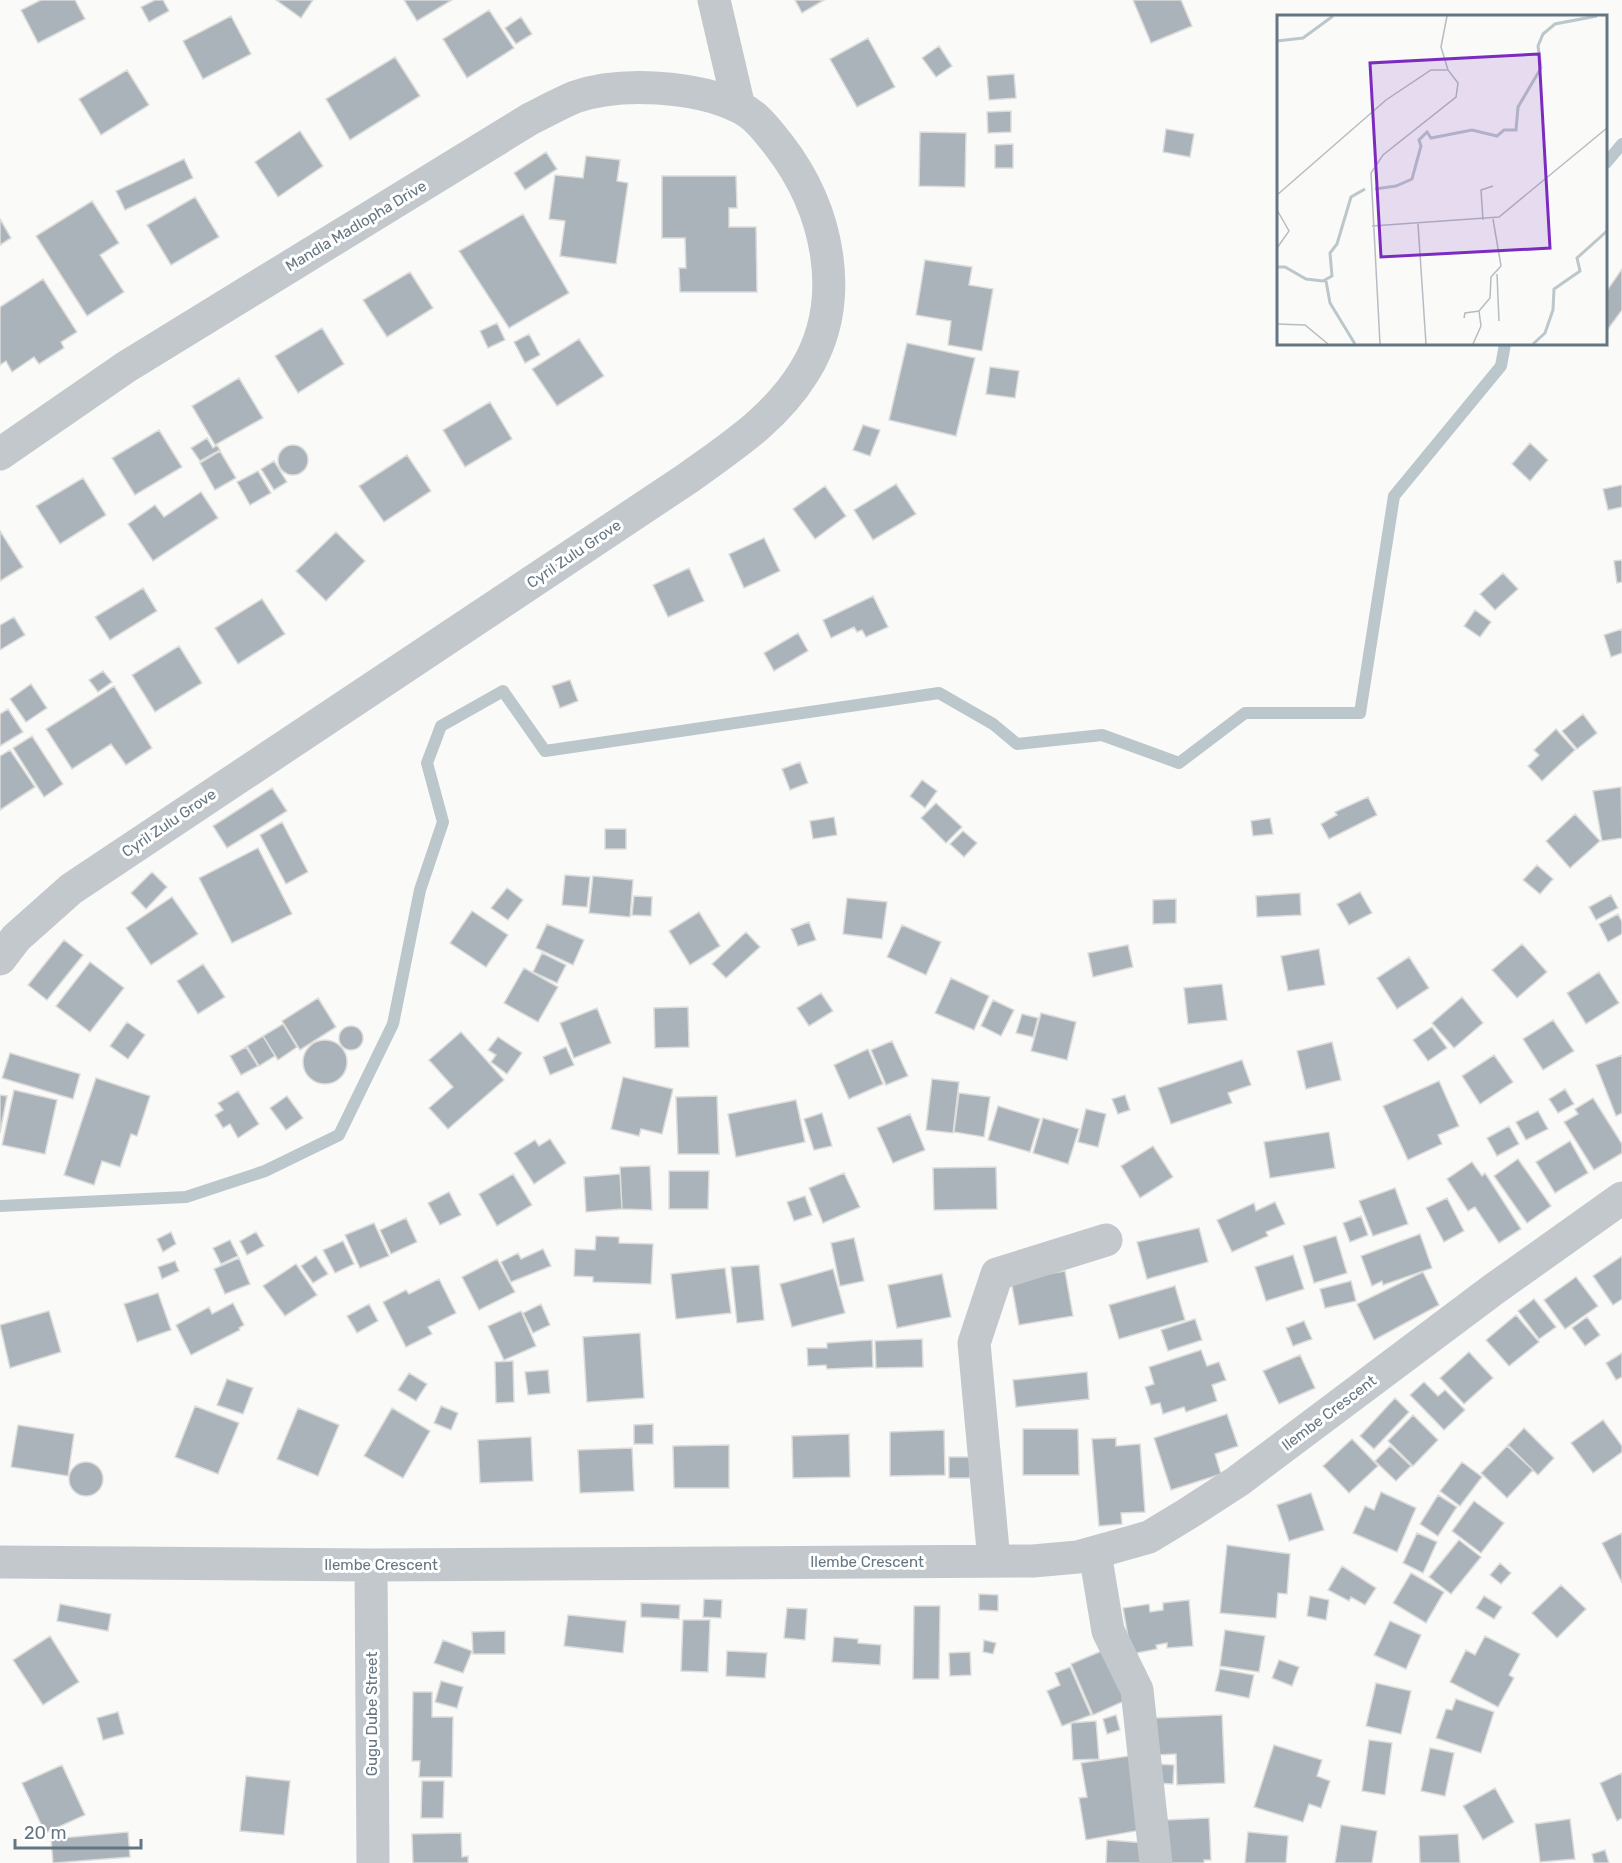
<svg xmlns="http://www.w3.org/2000/svg" width="1622" height="1863" font-family="Rubik,sans-serif">
<style>
.lines{fill:none;stroke-linecap:round;stroke-linejoin:round}
.stream{stroke:#bbc7cb;stroke-width:12}
.building{fill:#aab3b9;stroke:#dcdcda;stroke-width:1.5}
.street{stroke:#c3c8cc;stroke-width:33}
.labels{text-anchor:middle;dominant-baseline:central;stroke-width:6;stroke-linejoin:round;paint-order:stroke}
.street-label{font-size:15px;fill:#657683;stroke:#fff}
.inset-river{fill:none;stroke:#bbc7cb;stroke-width:3}
.inset-road{fill:none;stroke:#b5bdc2;stroke-width:1.5}
.view{fill:#7b2cbf;fill-opacity:0.15;stroke:#7b2cbf;stroke-width:3}
.inset-edge{fill:none;stroke:#657683;stroke-width:3}
</style>
<rect width="100%" height="100%" fill="#fafaf8"/>
<g class="lines">
<path class="stream" d="M1606,163L1622,144
M0,1206L186,1197L265,1171L339,1135L393,1024L420,890L443,822L427,763L441,726L503,691L545,751L939,693L993,724L1017,744L1102,735L1179,763L1245,713H1360L1394,496L1501,366L1505,344"/>
</g>
<path class="building" d="M41,0H75L85,19L38,43L21,10Z
M155,0H163L169,11L149,22L141,7Z
M276,0H313L301,18Z
M404,0H452L417,21Z
M795,0H824L802,13Z
M1133,0H1181L1192,26L1151,43Z
M489,10L514,48L467,78L443,39Z
M231,16L251,54L203,79L183,41Z
M521,17L532,34L516,44L505,28Z
M868,38L895,87L857,107L830,59Z
M939,46L952,66L936,77L922,58Z
M395,57L420,96L350,140L326,99Z
M127,70L149,105L101,135L79,99Z
M1014,74L1016,98L989,100L987,76Z
M1011,111V132L988,133L987,112Z
M1166,129L1194,134L1190,157L1163,152Z
M300,131L323,166L278,197L255,162Z
M920,132L966,133L965,187L919,186Z
M1013,144V168H995V145Z
M546,152L557,169L525,190L514,173Z
M586,156L620,160L617,181L628,183L616,264L560,256L565,221L549,219L555,175L583,178Z
M184,159L193,178L125,210L116,191Z
M662,176H736L737,208H729V227H756L757,292H680L679,268H686L685,238H662Z
M195,197L219,237L171,265L147,225Z
M92,201L119,243L100,255L124,292L87,316L36,236Z
M523,214L569,293L509,328L459,251Z
M0,219L11,238L0,245Z
M925,260L972,267L969,285L993,289L982,351L948,345L951,321L916,315Z
M1622,269V310L1608,329L1606,328V292Z
M410,272L433,308L387,337L363,300Z
M43,279L77,332L61,342L64,348L39,364L34,357L12,372L6,361L0,365V307Z
M497,323L505,340L488,348L480,331Z
M322,328L344,364L298,393L275,356Z
M529,334L540,355L525,363L514,342Z
M579,339L604,376L557,406L532,369Z
M907,343L975,358L956,436L889,420Z
M990,367L1019,371L1015,398L986,394Z
M239,378L263,418L215,445L192,406Z
M490,402L512,439L465,467L443,430Z
M863,425L880,430L870,456L853,450Z
M159,430L182,467L135,495L112,458Z
M207,438L213,448L217,445L220,450L200,461L191,448Z
M1530,443L1548,460L1530,481L1512,464Z
M278 460a15 15 0 1 1 30 0a15 15 0 1 1-30 0Z
M220,451L236,478L215,490L200,463Z
M407,455L431,491L384,522L359,486Z
M274,461L287,482L274,490L261,469Z
M258,471L271,493L250,505L237,482Z
M83,478L106,515L60,544L36,506Z
M896,484L916,514L873,540L854,510Z
M1622,485V507L1608,510L1603,489Z
M825,486L846,516L815,539L793,509Z
M201,492L218,518L153,561L128,524L155,505L164,517Z
M0,531L23,567L0,581Z
M336,532L365,561L326,601L296,571Z
M764,538L780,571L744,588L729,554Z
M1622,560V582L1617,583L1614,561Z
M689,568L704,601L668,617L653,585Z
M1503,573L1518,589L1495,610L1480,594Z
M143,588L157,611L110,640L95,617Z
M873,596L888,627L866,637L862,630L857,632L854,627L831,638L823,620Z
M262,599L285,634L238,664L215,628Z
M1475,610L1491,622L1480,637L1464,626Z
M14,617L25,635L0,650V625Z
M1622,629V653L1611,657L1604,635Z
M798,633L808,651L774,671L764,653Z
M179,646L202,683L155,712L132,675Z
M103,671L112,682L98,692L89,680Z
M570,680L578,701L560,708L552,686Z
M31,684L47,708L26,722L10,699Z
M114,686L152,748L126,765L111,744L72,769L46,729Z
M8,709L23,732L0,746V714Z
M1583,714L1597,733L1577,749L1562,731Z
M1556,729L1575,750L1542,781L1528,766L1539,755L1534,750Z
M32,736L63,784L44,797L13,748Z
M10,750L35,787L0,810V756Z
M800,762L808,783L790,790L782,769Z
M922,780L937,791L925,808L910,796Z
M1621,787L1622,838L1602,841L1593,791Z
M272,788L287,811L227,848L213,826Z
M1368,797L1377,815L1329,839L1321,824L1337,815L1335,812Z
M936,803L962,827L946,843L921,818Z
M1575,814L1600,841L1570,868L1546,841Z
M834,817L837,835L813,839L810,821Z
M1270,818L1273,834L1253,836L1251,821Z
M282,822L308,872L286,884L260,835Z
M605,829H626V849H605Z
M963,831L977,843L964,857L950,844Z
M258,848L292,914L232,943L199,878Z
M1537,865L1553,879L1540,894L1523,880Z
M152,872L167,887L146,909L131,893Z
M565,875L590,877L587,907L562,905Z
M593,876L633,880L630,917L589,913Z
M507,888L523,900L508,920L491,908Z
M1360,892L1372,913L1349,925L1337,904Z
M1300,893L1301,915L1257,917L1256,896Z
M1611,895L1618,908L1596,920L1589,907Z
M634,896L652,897L651,916L632,915Z
M172,897L198,934L151,965L126,928Z
M847,898L887,902L882,939L843,934Z
M1176,899V923L1153,924V900Z
M472,911L508,935L486,967L450,943Z
M699,912L720,946L690,965L669,931Z
M1618,914L1622,922V934L1608,942L1599,924Z
M809,922L816,940L798,946L791,929Z
M547,924L584,940L573,965L536,948Z
M902,925L941,942L926,975L887,957Z
M746,932L760,947L726,978L712,964Z
M64,940L83,955L47,1000L28,985Z
M1522,944L1547,972L1517,998L1492,970Z
M1128,945L1133,967L1093,977L1088,953Z
M1319,949L1325,985L1288,991L1281,956Z
M542,953L566,965L557,983L533,972Z
M1409,957L1429,988L1397,1009L1377,978Z
M90,962L124,988L90,1032L56,1006Z
M203,964L225,997L198,1014L177,981Z
M524,968L558,987L538,1022L504,1003Z
M1599,972L1619,1003L1586,1024L1567,993Z
M951,978L989,996L974,1030L935,1013Z
M1222,984L1227,1020L1188,1024L1184,988Z
M821,993L833,1011L809,1026L797,1008Z
M1462,997L1483,1023L1454,1048L1432,1023Z
M318,998L336,1027L300,1050L282,1021Z
M993,1000L1014,1010L1001,1036L981,1026Z
M688,1007L689,1047L655,1048L654,1008Z
M597,1008L611,1043L574,1058L560,1023Z
M1041,1013L1076,1022L1067,1060L1031,1051Z
M1022,1014L1038,1018L1033,1037L1016,1033Z
M1553,1020L1574,1051L1543,1070L1523,1039Z
M127,1022L145,1035L128,1059L110,1046Z
M283,1024L297,1047L278,1060L263,1036Z
M339 1038a12 12 0 1 1 24 0a12 12 0 1 1-24 0Z
M1432,1027L1447,1048L1428,1061L1413,1040Z
M461,1032L504,1080L448,1129L429,1108L453,1087L429,1060Z
M263,1036L275,1056L259,1066L247,1046Z
M498,1037L522,1053L507,1074L491,1062L496,1055L488,1050Z
M303 1062a22 22 0 1 1 44 0a22 22 0 1 1-44 0Z
M892,1041L908,1076L886,1085L871,1050Z
M1332,1042L1341,1080L1306,1089L1297,1051Z
M246,1047L258,1066L241,1075L230,1056Z
M566,1047L574,1065L550,1075L543,1057Z
M868,1049L883,1084L849,1099L834,1065Z
M10,1053L80,1074L73,1099L2,1078Z
M1494,1055L1513,1082L1480,1104L1462,1076Z
M1622,1055V1113L1616,1116L1596,1065Z
M1242,1060L1251,1085L1228,1093L1232,1103L1171,1124L1158,1088Z
M623,1077L673,1089L662,1134L641,1129L639,1136L611,1129Z
M96,1078L150,1096L137,1136L131,1134L120,1167L102,1161L94,1185L64,1175Z
M932,1079L959,1082L953,1133L926,1130Z
M1439,1081L1459,1126L1438,1135L1442,1144L1408,1160L1383,1106Z
M1565,1089L1574,1104L1558,1113L1549,1099Z
M14,1090L57,1100L45,1154L2,1145Z
M238,1091L259,1124L238,1138L230,1124L223,1128L215,1115L223,1110L218,1103Z
M959,1093L990,1097L984,1137L954,1132Z
M0,1095L7,1096L0,1133Z
M1125,1095L1130,1110L1118,1114L1112,1099Z
M287,1096L303,1118L286,1130L270,1108Z
M717,1096L719,1154H678L676,1097Z
M1593,1098L1622,1144V1153L1594,1170L1564,1122L1578,1114L1575,1109Z
M796,1100L805,1142L736,1157L728,1114Z
M998,1106L1040,1119L1030,1152L988,1140Z
M1086,1109L1106,1114L1098,1147L1078,1142Z
M1538,1111L1548,1129L1526,1140L1516,1122Z
M822,1113L832,1146L814,1150L804,1119Z
M910,1114L925,1150L893,1163L877,1128Z
M1043,1118L1079,1129L1068,1164L1033,1153Z
M1509,1126L1519,1144L1497,1156L1487,1138Z
M1329,1132L1335,1168L1270,1178L1264,1142Z
M550,1139L566,1163L534,1184L514,1153L535,1140L539,1146Z
M1570,1141L1588,1173L1555,1193L1536,1162Z
M1153,1146L1173,1177L1140,1198L1121,1166Z
M1518,1159L1551,1206L1527,1223L1494,1176Z
M1472,1162L1482,1176L1485,1173L1521,1229L1499,1243L1475,1207L1468,1211L1447,1179Z
M650,1166L652,1210L622,1209L620,1167Z
M996,1167L997,1209L934,1210L933,1168Z
M669,1171H709L708,1209H669Z
M844,1173L860,1207L823,1223L809,1188Z
M513,1174L532,1205L497,1226L479,1194Z
M620,1174L622,1209L586,1212L584,1177Z
M1395,1188L1408,1224L1373,1236L1359,1201Z
M449,1192L461,1215L440,1225L428,1203Z
M805,1196L812,1215L794,1221L787,1202Z
M1447,1198L1464,1231L1444,1242L1426,1208Z
M1275,1202L1285,1224L1266,1232L1268,1236L1232,1252L1217,1220L1254,1203L1256,1211Z
M1361,1216L1368,1235L1350,1242L1343,1223Z
M406,1218L417,1242L391,1254L380,1230Z
M374,1223L389,1256L360,1268L345,1235Z
M1199,1228L1208,1262L1147,1279L1137,1242Z
M171,1232L176,1244L163,1252L157,1239Z
M256,1232L264,1246L247,1255L240,1241Z
M1420,1234L1432,1268L1383,1285L1382,1281L1372,1286L1361,1256Z
M596,1236L619,1237V1243L653,1244L651,1284L593,1282V1277L574,1276L575,1249L595,1250Z
M1336,1236L1347,1273L1314,1283L1303,1246Z
M854,1238L864,1281L840,1286L831,1243Z
M230,1240L238,1256L221,1264L213,1248Z
M343,1241L354,1264L335,1273L323,1250Z
M543,1249L551,1266L511,1282L501,1262L518,1253L521,1259Z
M1293,1255L1304,1289L1266,1301L1255,1267Z
M316,1256L328,1274L313,1283L301,1266Z
M1622,1256V1299L1613,1305L1593,1276Z
M239,1258L250,1284L225,1294L214,1269Z
M497,1259L515,1292L479,1310L462,1277Z
M175,1261L179,1271L162,1279L158,1267Z
M296,1264L317,1295L285,1316L263,1286Z
M759,1265L764,1320L737,1323L731,1267Z
M725,1268L731,1313L676,1319L671,1274Z
M833,1269L845,1313L792,1327L780,1284Z
M1065,1271L1073,1316L1019,1325L1011,1280Z
M1423,1272L1439,1305L1374,1340L1357,1304Z
M942,1274L951,1317L897,1328L888,1285Z
M1576,1277L1598,1306L1565,1329L1544,1300Z
M439,1279L456,1313L428,1327L432,1334L406,1347L383,1302L406,1290L409,1294Z
M1351,1281L1356,1301L1325,1308L1320,1289Z
M1175,1286L1185,1320L1119,1339L1109,1305Z
M158,1293L171,1330L137,1342L124,1304Z
M1534,1299L1556,1327L1539,1339L1518,1311Z
M233,1303L244,1325L239,1328L240,1330L191,1355L176,1325L209,1307L212,1314Z
M369,1304L378,1321L357,1333L347,1316Z
M541,1304L550,1325L533,1333L523,1313Z
M49,1311L61,1352L10,1368L0,1325Z
M521,1311L536,1346L504,1360L488,1326Z
M1516,1315L1539,1342L1509,1366L1486,1340Z
M1587,1317L1600,1335L1585,1346L1572,1328Z
M1195,1319L1202,1340L1168,1351L1161,1330Z
M1304,1321L1312,1339L1293,1346L1286,1328Z
M640,1333L644,1398L587,1402L583,1337Z
M922,1339L923,1367L876,1368L875,1341Z
M872,1340L873,1367L827,1369L826,1365L808,1366L807,1348H827V1343Z
M1201,1350L1207,1366L1219,1362L1226,1380L1212,1385L1217,1401L1186,1412L1184,1407L1163,1414L1160,1403L1151,1405L1145,1387L1154,1384L1149,1367Z
M1469,1352L1493,1378L1464,1404L1440,1378Z
M1622,1353V1377L1616,1380L1606,1363Z
M1300,1355L1315,1388L1279,1404L1263,1371Z
M513,1361L514,1402L496,1403L495,1362Z
M548,1370L550,1393L528,1395L525,1372Z
M1087,1372L1089,1399L1016,1407L1013,1380Z
M409,1373L427,1384L416,1401L398,1390Z
M227,1379L253,1388L243,1414L217,1405Z
M1424,1382L1438,1396L1445,1390L1465,1410L1444,1430L1410,1395Z
M1395,1398L1409,1412L1374,1449L1360,1436Z
M195,1406L239,1423L218,1474L175,1457Z
M441,1406L458,1413L451,1430L434,1423Z
M298,1408L339,1425L318,1476L277,1459Z
M392,1408L430,1431L403,1478L364,1456Z
M1227,1414L1238,1446L1215,1454L1221,1474L1171,1490L1154,1438Z
M1413,1415L1438,1440L1413,1466L1388,1441Z
M1603,1420L1622,1446V1452L1593,1473L1571,1443Z
M653,1424V1444H634V1425Z
M18,1425L74,1434L68,1476L11,1467Z
M1524,1428L1554,1458L1538,1475L1508,1445Z
M1023,1429H1078L1079,1475H1023Z
M944,1430L945,1475L890,1476V1432Z
M849,1434L850,1477L793,1478L792,1436Z
M531,1437L533,1481L480,1483L478,1440Z
M1116,1438V1446L1140,1444L1145,1512L1121,1513L1122,1524L1099,1526L1092,1439Z
M1352,1439L1378,1466L1349,1493L1323,1466Z
M729,1445V1488H674L673,1446Z
M1390,1446L1411,1466L1396,1481L1375,1461Z
M1507,1446L1533,1470L1507,1498L1481,1473Z
M632,1448L634,1491L580,1493L578,1450Z
M949,1457H970V1478H949Z
M69 1479a17 17 0 1 1 34 0a17 17 0 1 1-34 0Z
M1462,1462L1482,1477L1460,1506L1440,1491Z
M1381,1492L1416,1508L1397,1552L1353,1533L1365,1506L1374,1510Z
M1311,1493L1324,1530L1289,1541L1277,1505Z
M1438,1495L1457,1507L1438,1536L1420,1524Z
M1474,1501L1504,1523L1481,1553L1452,1531Z
M1417,1533L1437,1542L1423,1573L1403,1563Z
M1622,1533V1583L1602,1543Z
M1459,1540L1481,1557L1451,1594L1429,1577Z
M1227,1545L1290,1554L1287,1594L1278,1593L1276,1618L1220,1613Z
M1500,1563L1511,1573L1501,1584L1490,1575Z
M1342,1566L1376,1588L1365,1605L1351,1597L1349,1601L1328,1590Z
M1411,1573L1444,1592L1426,1623L1393,1603Z
M1561,1585L1586,1609L1557,1638L1532,1613Z
M979,1594L998,1595V1611L979,1610Z
M1310,1596L1329,1600L1326,1620L1307,1616Z
M1484,1596L1502,1607L1494,1619L1476,1608Z
M704,1599L722,1600L721,1618L703,1617Z
M1189,1600L1193,1646L1167,1648V1643L1156,1645L1157,1649L1131,1654L1123,1608L1149,1604L1150,1612L1163,1610V1603Z
M641,1603L680,1605L679,1619L641,1617Z
M60,1604L111,1614L108,1631L57,1621Z
M914,1606H940L939,1679H913Z
M787,1608L807,1609L805,1640L784,1638Z
M568,1615L626,1621L623,1653L564,1646Z
M683,1620H710L708,1672L681,1671Z
M1390,1621L1421,1635L1406,1669L1374,1655Z
M1225,1630L1265,1636L1259,1672L1220,1666Z
M505,1631V1654H473L472,1632Z
M50,1636L79,1682L43,1705L13,1660Z
M1485,1636L1520,1654L1509,1675L1514,1678L1498,1707L1450,1682L1466,1650L1475,1655Z
M834,1637L858,1639V1643L881,1645L880,1665L832,1662Z
M443,1640L472,1651L463,1673L434,1663Z
M984,1640L996,1643L993,1654L983,1652Z
M1104,1650L1131,1698L1093,1715L1071,1664Z
M727,1651L767,1653L765,1678L726,1676Z
M970,1652L971,1675L950,1676L949,1653Z
M1279,1660L1299,1667L1292,1686L1272,1678Z
M1070,1667L1091,1715L1062,1726L1047,1691L1060,1685L1055,1673Z
M1220,1669L1254,1675L1249,1698L1215,1691Z
M441,1681L463,1687L457,1708L435,1702Z
M1376,1683L1411,1691L1401,1734L1366,1726Z
M413,1692H432V1717H453L452,1777H419L420,1761H412Z
M1456,1699L1494,1712L1481,1753L1436,1738L1446,1709L1452,1710Z
M118,1712L124,1734L103,1740L97,1718Z
M1116,1715L1120,1730L1107,1734L1103,1719Z
M1222,1715L1225,1783L1177,1785L1176,1754L1156,1755L1155,1718Z
M1096,1721L1099,1759L1073,1760L1071,1723Z
M1369,1740L1392,1743L1385,1795L1362,1791Z
M1274,1745L1322,1760L1317,1776L1330,1781L1321,1808L1309,1804L1303,1822L1254,1807Z
M1430,1748L1454,1753L1445,1796L1421,1791Z
M1129,1756L1141,1830L1086,1840L1079,1798L1087,1797L1081,1763Z
M1155,1764L1174,1765L1173,1784L1154,1783Z
M62,1765L85,1815L45,1833L22,1783Z
M1622,1773V1818L1617,1821L1600,1783Z
M246,1776L290,1781L284,1835L240,1831Z
M422,1781H444L443,1818H421Z
M1495,1788L1514,1822L1483,1840L1463,1806Z
M1209,1818L1211,1860H1204V1863H1164L1166,1820Z
M1570,1819L1575,1859L1540,1862L1535,1824Z
M1341,1825L1377,1831L1372,1863H1335Z
M128,1832L130,1857L53,1863L51,1839Z
M1248,1832L1288,1836L1286,1863H1245Z
M461,1833L462,1857L468,1856V1863H413L412,1834Z
M1458,1834L1460,1863H1420L1419,1836Z
M1107,1840L1146,1843V1863H1106Z
M1605,1850L1609,1863H1594L1592,1854Z"/>
<g class="lines">
<path class="street" d="M714,0L739,107
M0,454L126,367L530,119C545,112 560,103 575,97C621,81 696,86 739,107C756,115 767,130 778,144C828,208 849,300 804,372C775,419 731,447 688,478L71,889L16,938L0,959
M1095,1553L1108,1631L1137,1690L1156,1863
M994,1561L974,1343L997,1274L1106,1240
M0,1562L371,1565L1033,1561L1078,1557L1149,1537L1187,1514L1238,1481L1494,1289L1622,1198
M371,1565L373,1863"/>
</g>
<g class="labels">
<g class="street-label">
<text transform="translate(356 226) rotate(-31)">Mandla Madlopha Drive</text>
<text transform="translate(574 554) rotate(-34)">Cyril Zulu Grove</text>
<text transform="translate(169 823) rotate(-34)">Cyril Zulu Grove</text>
<text transform="translate(1329 1413) rotate(-37)">Ilembe Crescent</text>
<text x="867" y="1562">Ilembe Crescent</text>
<text x="381" y="1565">Ilembe Crescent</text>
<text transform="translate(372 1714) rotate(-90)">Gugu Dube Street</text>
</g>
</g>
<g transform="translate(1277 15)">
<rect width="330" height="330" fill="#fafaf8"/>
<path class="inset-river" d="M0,26L26,23L56,1M98,174L119,171L135,164L144,131L142,125L150,117L154,123L195,115L220,121L227,115H239L241,92L264,53L261,31L266,19L278,9L320,1M0,252H8L29,264L46,266L55,261L53,238L60,229L74,182L88,174M49,266L53,288L78,329M256,329L268,318L276,295L277,274L303,256L300,243L330,216"/>
<path class="inset-road" d="M0,180L109,85L154,55H171M0,195L12,216L0,233M206,205L204,175L216,171M141,209L149,329M95,211L222,202L330,113M220,259L222,306M187,303L188,298L202,296L213,283L214,262L224,251L216,204M0,309L28,310L51,329M103,329L94,158L106,140L179,82L181,68L171,55L164,32L170,1M196,329L204,311L202,296"/>
<path class="view" d="M262,39L273,233L104,242L93,48Z"/>
<rect width="330" height="330" class="inset-edge"/>
</g>
<path d="M15 1839v9h126v-9" fill="none" stroke="#657683" stroke-width="3"/>
<text x="24" y="1839" font-size="18" fill="#657683" stroke="#ffffff" stroke-width="4.5" paint-order="stroke">20 m</text>
</svg>
